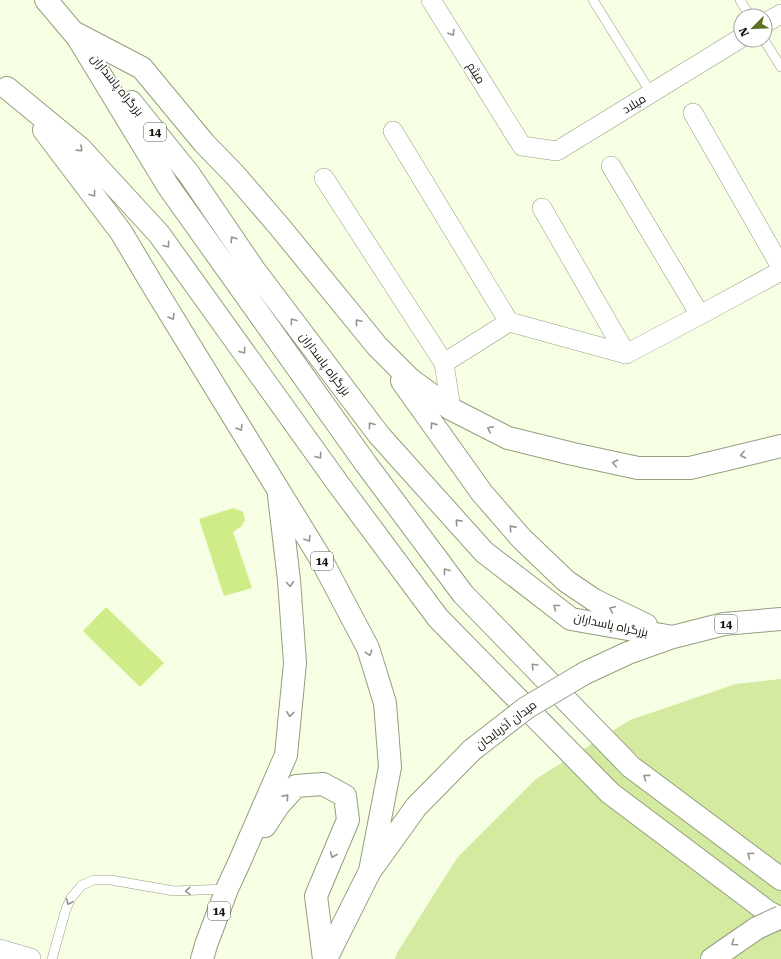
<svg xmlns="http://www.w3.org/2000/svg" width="781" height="959" font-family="'Roboto Serif',Cairo,serif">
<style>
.green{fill:#d3eaa0}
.building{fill:#cfec89}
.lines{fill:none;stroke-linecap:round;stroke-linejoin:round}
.service-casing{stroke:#949e7f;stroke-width:10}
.minor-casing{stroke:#949e7f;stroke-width:20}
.trunk-casing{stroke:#949e7f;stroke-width:24}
.service{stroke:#fff;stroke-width:9}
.minor{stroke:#fff;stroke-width:19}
.trunk{stroke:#fff;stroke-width:22}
.trunk-bridge-casing{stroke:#949e7f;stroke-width:24;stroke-linecap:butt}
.trunk-bridge{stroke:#fff;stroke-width:22}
.oneway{stroke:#949590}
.labels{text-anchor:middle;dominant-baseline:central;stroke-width:3;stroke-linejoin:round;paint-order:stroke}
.shield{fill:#fff;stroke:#585a53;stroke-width:1}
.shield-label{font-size:11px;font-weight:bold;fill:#111409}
.street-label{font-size:12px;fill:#111409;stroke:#fff}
</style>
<rect width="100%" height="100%" fill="#f6ffe4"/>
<path class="green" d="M781,679V959H395L397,953L457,858L536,779L630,720L736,684Z"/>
<path class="building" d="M233,508L243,512L245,520L242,526L233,532L252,588L224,596L199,519Z
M106,607L164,663L140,687L83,631Z"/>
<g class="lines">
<g class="service-casing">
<path id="service" d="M593,0L651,93
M740,0L750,16
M764,40L781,67
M52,959L66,909L71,898L82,885L94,880H111L174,891L226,889"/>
</g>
<g class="minor-casing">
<path id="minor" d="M431,0L522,146L557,151L741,38
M765,23L781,14
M693,113L781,267
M393,131L509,322
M611,166L700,315
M324,178L444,363
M542,208L626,354
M451,409L444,363L509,322L626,354L700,315L781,271
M0,949L31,958"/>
</g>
<g class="trunk-casing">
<path id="trunk" d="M46,0L84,45
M75,33L168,186L366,464L463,594L631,767L781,879
M75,33L142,68L204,143L235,175L279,226L377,346L411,380L451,409L508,438L573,454L638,468H690L781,446
M7,88L80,148L159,234L339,485L438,618L610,793L768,912L781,919
M131,102L189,174L255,271L379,435L484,552L571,619L673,637
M44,130L121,232L152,284L322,561L368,648L385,703L390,767L370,871
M402,381L482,493L522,539L566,581L594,600L646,625
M585,673L628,653L673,637L724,624L781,619
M265,826L278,806L296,786L323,784L345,796L348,820L316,896L324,959
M202,959L206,945L227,889L239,863L286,755L295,663L289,580L279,496
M326,959L370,871L416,807L472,750
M712,959L757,928"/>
</g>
<use href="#service" class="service"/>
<use href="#minor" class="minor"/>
<use href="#trunk" class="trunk"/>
<g class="trunk-bridge-casing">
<path id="trunk-bridge" d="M472,750L526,708L585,673
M757,928L781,917"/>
</g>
<use href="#trunk-bridge" class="trunk-bridge"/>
</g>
<defs><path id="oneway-chevron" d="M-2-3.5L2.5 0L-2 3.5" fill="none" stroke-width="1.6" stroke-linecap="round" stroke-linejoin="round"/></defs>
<g class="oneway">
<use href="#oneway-chevron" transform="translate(452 33) rotate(58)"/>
<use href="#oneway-chevron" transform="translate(80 149) rotate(44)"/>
<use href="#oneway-chevron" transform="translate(93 194) rotate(53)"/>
<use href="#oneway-chevron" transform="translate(233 239) rotate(-124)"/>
<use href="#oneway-chevron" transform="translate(167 245) rotate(54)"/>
<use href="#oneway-chevron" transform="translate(172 317) rotate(59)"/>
<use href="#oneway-chevron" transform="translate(293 321) rotate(-127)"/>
<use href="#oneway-chevron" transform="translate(358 322) rotate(-130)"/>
<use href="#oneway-chevron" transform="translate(243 351) rotate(54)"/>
<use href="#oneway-chevron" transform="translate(371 425) rotate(-127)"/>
<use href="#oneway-chevron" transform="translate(433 425) rotate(-125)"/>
<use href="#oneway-chevron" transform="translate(240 428) rotate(59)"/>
<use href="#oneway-chevron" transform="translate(490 429) rotate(-153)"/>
<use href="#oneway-chevron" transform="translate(743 455) rotate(167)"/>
<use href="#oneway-chevron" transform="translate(319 456) rotate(54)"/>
<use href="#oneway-chevron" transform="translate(615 463) rotate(-168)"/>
<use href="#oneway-chevron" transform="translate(458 522) rotate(-132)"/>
<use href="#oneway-chevron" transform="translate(512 528) rotate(-132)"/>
<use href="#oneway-chevron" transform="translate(308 539) rotate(58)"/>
<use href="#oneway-chevron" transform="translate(446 571) rotate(-127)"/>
<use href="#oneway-chevron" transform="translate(290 584) rotate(86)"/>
<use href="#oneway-chevron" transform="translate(556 607) rotate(-142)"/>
<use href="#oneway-chevron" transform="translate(612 609) rotate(-155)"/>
<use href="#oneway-chevron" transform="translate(369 653) rotate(72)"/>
<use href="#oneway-chevron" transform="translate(534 666) rotate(-134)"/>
<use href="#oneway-chevron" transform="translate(290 714) rotate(96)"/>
<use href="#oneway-chevron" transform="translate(646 777) rotate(-143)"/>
<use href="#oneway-chevron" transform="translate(286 797) rotate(-48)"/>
<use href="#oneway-chevron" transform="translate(333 855) rotate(113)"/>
<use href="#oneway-chevron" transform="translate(750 855) rotate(-143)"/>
<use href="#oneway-chevron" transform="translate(188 891) rotate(177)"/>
<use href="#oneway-chevron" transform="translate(69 902) rotate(115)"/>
<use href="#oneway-chevron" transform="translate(734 943) rotate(145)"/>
</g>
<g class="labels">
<g class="shield">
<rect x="144" y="123" width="22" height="18" rx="3"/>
<rect x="311" y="552" width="22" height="18" rx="3"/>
<rect x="715" y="615" width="22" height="18" rx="3"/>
<rect x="208" y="902" width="22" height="18" rx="3"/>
</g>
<g class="shield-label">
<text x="155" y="132">14</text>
<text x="322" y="561">14</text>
<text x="726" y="624">14</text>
<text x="219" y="911">14</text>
</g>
<g class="street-label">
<text transform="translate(476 73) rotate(58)">میثم</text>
<text transform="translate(117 85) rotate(51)">بزرگراه پاسداران</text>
<text transform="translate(634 104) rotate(-32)">میلاد</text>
<text transform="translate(325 364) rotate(53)">بزرگراه پاسداران</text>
<text transform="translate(611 625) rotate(12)">بزرگراه پاسداران</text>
<text transform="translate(506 725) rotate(-37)">میدان آذربایجان</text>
</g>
</g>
<g transform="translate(753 28) rotate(246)"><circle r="19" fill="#ffffff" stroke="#a0a19d"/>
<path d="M0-3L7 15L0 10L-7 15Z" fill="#5d7221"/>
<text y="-6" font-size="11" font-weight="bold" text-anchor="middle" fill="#111409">N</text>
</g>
</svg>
